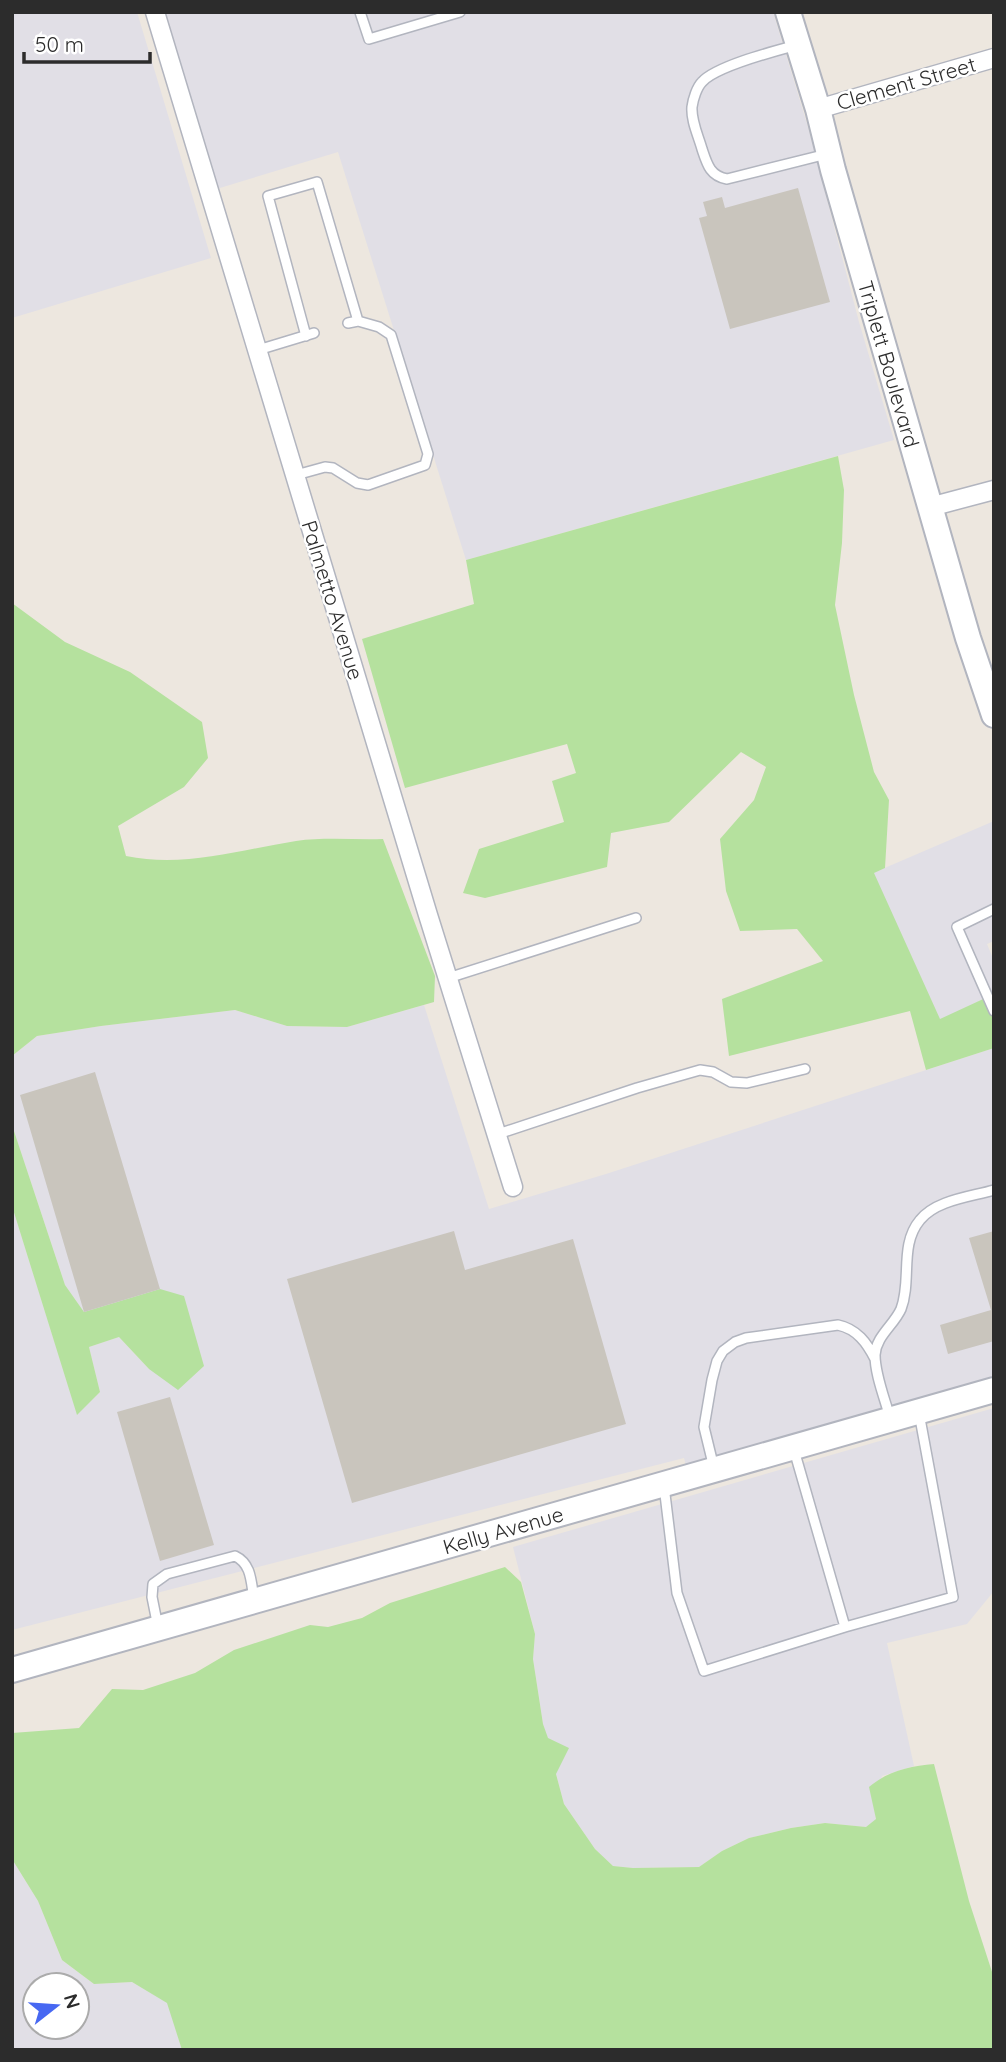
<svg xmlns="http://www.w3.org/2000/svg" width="1006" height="2062" font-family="Quicksand,sans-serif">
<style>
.industrial{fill:#e1dfe6;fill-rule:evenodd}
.green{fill:#b5e19e}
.building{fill:#c9c5bd}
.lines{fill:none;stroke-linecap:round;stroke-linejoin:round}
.service-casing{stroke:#b2b5bf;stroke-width:12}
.minor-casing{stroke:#b2b5bf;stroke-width:21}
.secondary-casing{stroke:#b2b5bf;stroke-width:28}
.service{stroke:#fff;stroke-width:9}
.minor{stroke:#fff;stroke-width:18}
.secondary{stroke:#fff;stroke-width:24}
.labels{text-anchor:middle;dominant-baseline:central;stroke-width:5;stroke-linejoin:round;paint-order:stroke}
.street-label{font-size:21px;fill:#2c2c2c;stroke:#fff}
</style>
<rect width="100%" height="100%" fill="#ede7df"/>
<path class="industrial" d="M12,12H137L211,258L12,318Z
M155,12H773L808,127L859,322L894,440L466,560L338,152L210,191Z
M994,821V941L987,944L994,961V994L940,1020L873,873Z
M424,1005L489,1209L606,1174L994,1048V1389L689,1477L684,1458L12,1630V1206L77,1414L100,1392L89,1347L119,1337L149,1369L204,1366L84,1312L65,1285L12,1125V1056L37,1036L101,1026L235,1010L287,1026L347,1027Z
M994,1408V1591L967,1624L887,1643L914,1766L882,1776L874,1806L876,1820L866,1827L825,1823L791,1828L749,1838L722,1851L699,1867L633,1868L613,1866L595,1849L564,1804L543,1724L533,1659L535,1634L513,1547Z
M12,1859L38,1901L62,1960L94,1984L132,1982L168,2003L182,2050H12ZM35,1985H77V2027H35Z"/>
<path class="green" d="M838,456L844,490L842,543L835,605L854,695L874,772L889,800L885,868L874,873L940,1019L994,994V1048L926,1070L910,1011L729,1056L722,999L823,961L797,929L740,931L726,891L720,839L754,800L766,767L741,752L669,822L611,833L607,867L485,898L463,893L479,849L564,822L552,781L576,773L567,744L405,788L362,639L474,604L466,560Z
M12,603L65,642L130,672L202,722L208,758L184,787L118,826L126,856C184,868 239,850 296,841C324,837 355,840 383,839L435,976L434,1002L347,1027L287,1026L235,1010L101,1026L37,1036L12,1056Z
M12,1125L65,1285L84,1312L160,1289L184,1296L204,1366L178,1390L149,1369L119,1337L89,1347L100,1392L77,1415L12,1206Z
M505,1567L521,1582L535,1634L533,1659L543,1724L548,1738L569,1748L556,1774L564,1804L595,1849L613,1866L633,1868L699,1867L722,1851L749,1838L791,1828L825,1823L866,1827L876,1819L869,1787C888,1771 910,1766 934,1764L969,1901L994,1978V2050H182L167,2003L132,1982L94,1984L62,1960L38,1901L12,1859V1733L79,1728L112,1689L143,1690L195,1673L234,1650L310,1625L328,1627L362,1618L390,1603Z"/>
<path class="building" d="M798,188L830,302L730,329L699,218L707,216L703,202L722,197L725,208Z
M95,1072L160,1289L84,1312L20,1095Z
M454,1231L465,1270L573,1239L626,1424L352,1503L287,1279Z
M994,1231V1341L948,1354L940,1325L991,1310L969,1238Z
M170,1397L214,1545L160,1561L117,1412Z"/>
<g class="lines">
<g class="service-casing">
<path id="service" d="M360,12L369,39L460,12
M797,45C775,51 716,66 702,82C697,87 693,99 692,107C691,121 698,135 702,149C707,164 710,176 727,179L827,154
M306,336L268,196L317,182L358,321L348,323
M258,350L314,333
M296,475L325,467L333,468L357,483L368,485L425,465L428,454L391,335L379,327L358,321
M994,909L957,927L994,1011
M448,978L636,918
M495,1135L637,1088L700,1070L713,1072L731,1082L747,1083L805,1069
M890,1418C885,1399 875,1375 875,1355C876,1336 894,1325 901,1309C912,1280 899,1245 920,1220C936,1200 970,1197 994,1190
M714,1468L704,1427L712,1380L717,1361L723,1351L735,1342L746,1338L838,1325C857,1329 867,1343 875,1359
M664,1486L677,1593L704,1671L845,1627L794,1450
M158,1627L152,1597L153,1584L167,1574L235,1556C252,1564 251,1583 254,1599
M845,1627L953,1597L919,1413"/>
</g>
<g class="minor-casing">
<path id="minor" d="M155,12L428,915L513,1187
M818,109L994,58
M930,507L994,490"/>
</g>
<g class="secondary-casing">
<path id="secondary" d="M788,12L818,109L833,170L968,638L994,715
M12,1670L994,1390"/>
</g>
<use href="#service" class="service"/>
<use href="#minor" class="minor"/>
<use href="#secondary" class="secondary"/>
</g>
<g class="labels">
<g class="street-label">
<text transform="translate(906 83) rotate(-16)">Clement Street</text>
<text transform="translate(889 364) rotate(74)">Triplett Boulevard</text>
<text transform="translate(333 600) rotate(73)">Palmetto Avenue</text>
<text transform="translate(503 1530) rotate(-16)">Kelly Avenue</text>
</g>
</g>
<rect width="1006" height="2062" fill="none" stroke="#2c2c2c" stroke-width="28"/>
<g transform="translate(56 2006) rotate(73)"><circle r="33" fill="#ffffff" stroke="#ababab" stroke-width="2"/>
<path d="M0-5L12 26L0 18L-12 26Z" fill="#4768f2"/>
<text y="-10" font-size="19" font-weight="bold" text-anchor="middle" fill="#2c2c2c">N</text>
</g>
<path d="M24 52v10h126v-10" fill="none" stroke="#2c2c2c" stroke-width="3.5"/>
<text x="35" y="52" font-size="21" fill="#2c2c2c" stroke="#ffffff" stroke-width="5" paint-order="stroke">50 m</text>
</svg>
